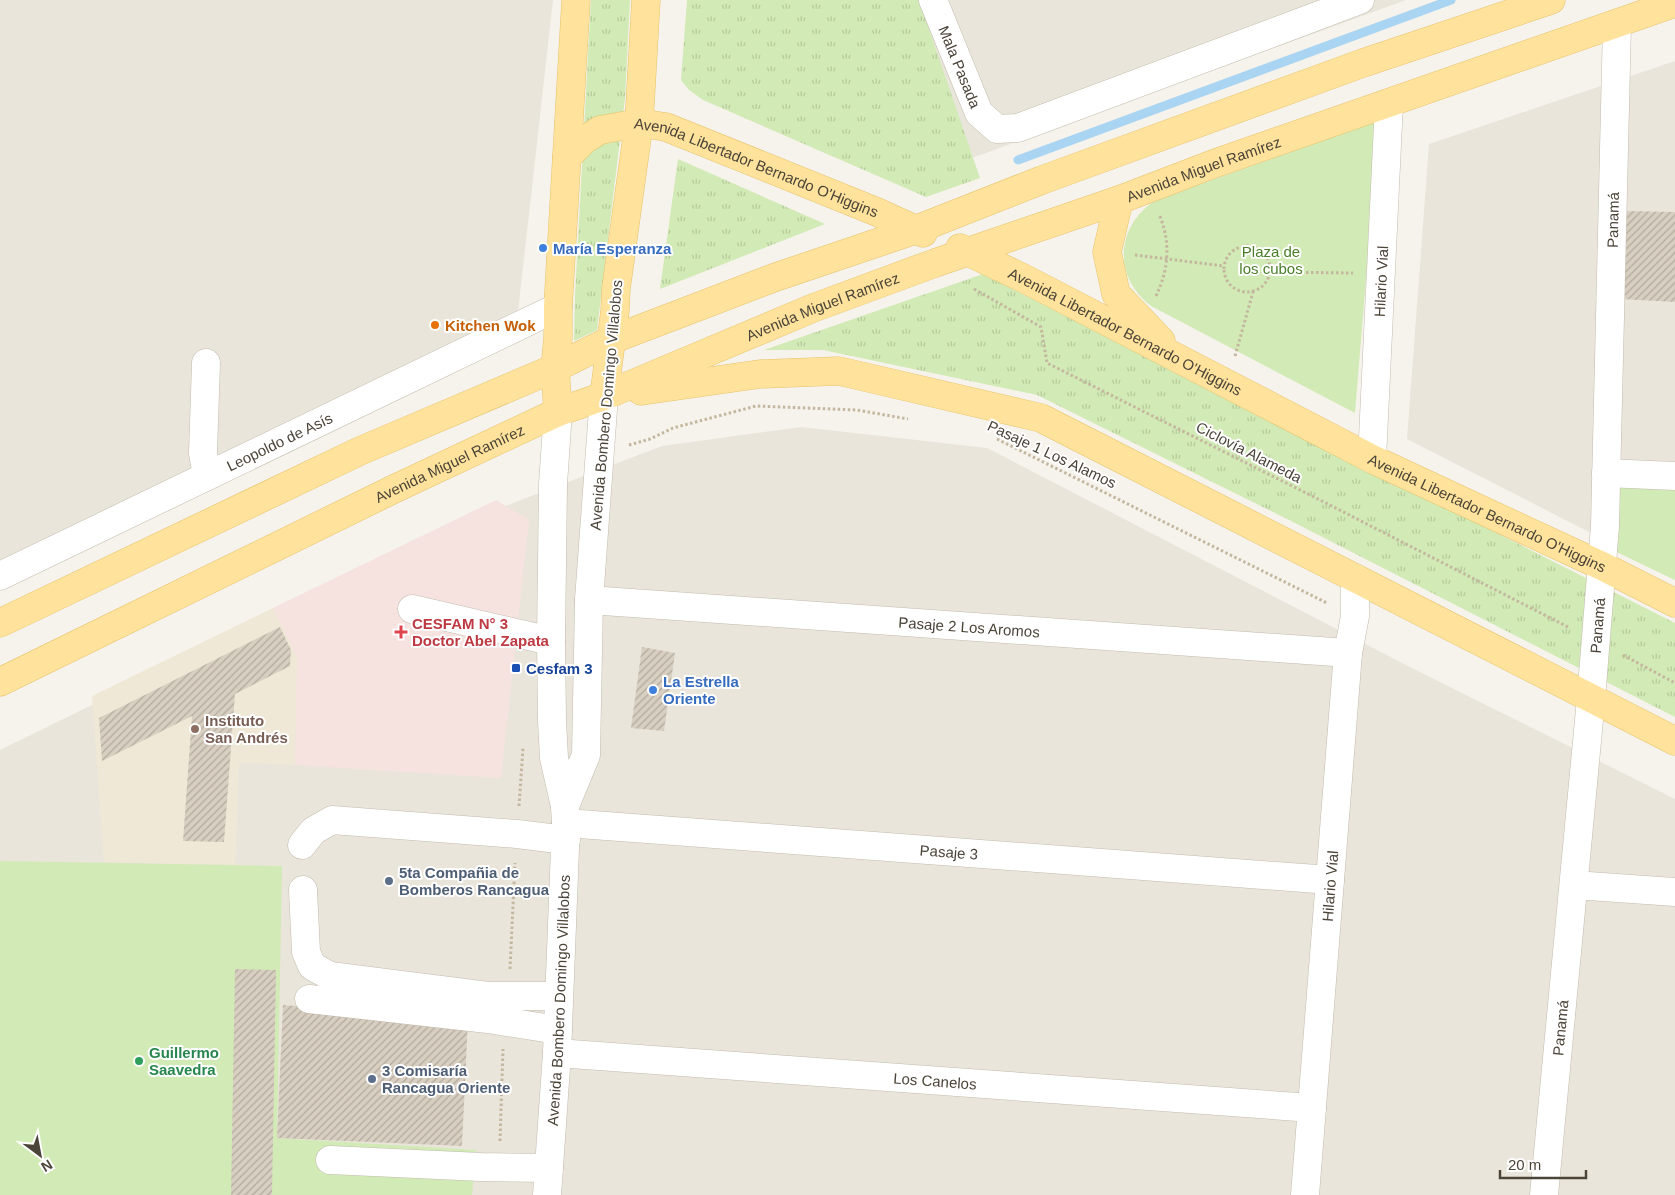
<svg xmlns="http://www.w3.org/2000/svg" width="1675" height="1195" font-family="Arial,sans-serif">
<style>
.residential{fill:#eae5da}
.education{fill:#efe8d6}
.medical{fill:#f6e3e0}
.grass{fill:url(#grass-tufts)}
.green{fill:#d2eab5}
.lines{fill:none;stroke-linecap:round;stroke-linejoin:round}
.stream{stroke:#a9d4f2;stroke-width:9}
.building{fill:url(#building-hatch)}
.minor-casing{stroke:#c2bbae;stroke-width:29}
.major-casing{stroke:#e6c16a;stroke-width:29}
.path{stroke:#c4b79f;stroke-width:3;stroke-dasharray:2.5 2.5;stroke-linecap:butt}
.minor{stroke:#fff;stroke-width:28}
.major{stroke:#ffe39c;stroke-width:28}
.shop-dot{fill:#3f7fe0;stroke:#fff;stroke-width:2}
.food-dot{fill:#e8710a;stroke:#fff;stroke-width:2}
.health-dot{fill:#e0444e;stroke:#fff;stroke-width:2}
.transit-dot{fill:#1a4fb4;stroke:#fff;stroke-width:2}
.education-dot{fill:#8d6e63;stroke:#fff;stroke-width:2}
.service-dot{fill:#5c6f8a;stroke:#fff;stroke-width:2}
.leisure-dot{fill:#2e9e5b;stroke:#fff;stroke-width:2}
.labels{text-anchor:middle;dominant-baseline:central;stroke-width:4;stroke-linejoin:round;paint-order:stroke}
.street-label{font-size:15px;fill:#4b4439;stroke:#fff}
.shop-label{font-size:15px;font-weight:bold;fill:#366cbe;stroke:#fff;text-anchor:start}
.park-label{font-size:15px;fill:#4a7f2a;stroke:#fff}
.food-label{font-size:15px;font-weight:bold;fill:#c56008;stroke:#fff;text-anchor:start}
.health-label{font-size:15px;font-weight:bold;fill:#be3a42;stroke:#fff;text-anchor:start}
.transit-label{font-size:15px;font-weight:bold;fill:#164399;stroke:#fff;text-anchor:start}
.education-label{font-size:15px;font-weight:bold;fill:#785e54;stroke:#fff;text-anchor:start}
.service-label{font-size:15px;font-weight:bold;fill:#4e5e75;stroke:#fff;text-anchor:start}
.leisure-label{font-size:15px;font-weight:bold;fill:#27864d;stroke:#fff;text-anchor:start}
</style>
<defs>
<pattern id="grass-tufts" width="24" height="20" patternUnits="userSpaceOnUse" patternTransform="scale(1.25)"><rect width="24" height="20" fill="#d2eab5"/><path d="M3 7l-1-3M5 7V3M7 7l1-3M15 17l-1-3M17 17v-4M19 17l1-3" fill="none" stroke="#b6ca9c"/></pattern>
<pattern id="building-hatch" width="6" height="6" patternUnits="userSpaceOnUse" patternTransform="scale(1.25)"><rect width="6" height="6" fill="#d8cfc1"/><path d="M-1 1l2-2M0 6l6-6M5 7l2-2" fill="none" stroke="#b1aa9e"/></pattern>
</defs>
<rect width="100%" height="100%" fill="#f6f3ec"/>
<path class="residential" d="M0,0H553L518,312L0,569Z
M919,0H1406L972,158Z
M1675,61V576L1407,439L1429,144Z
M801,427L987,448L1408,666L1675,799V1195H0V750L474,518L662,446Z"/>
<path class="education" d="M273,608L297,657L295,765L239,762L235,865L104,862L92,696Z"/>
<path class="medical" d="M496,500L529,520L501,778L295,765L297,657L273,608Z"/>
<path class="grass" d="M591,0H630L625,98L597,330L574,341L575,295Z
M687,0H919L980,178L926,197L703,100L689,90L681,80Z
M678,159L825,224L660,289Z
M983,274L1675,623V717L1289,520L1037,395L823,350H764Z"/>
<path class="green" d="M1379,120L1355,413L1151,306C1112,277 1116,225 1156,200Z
M1615,484L1675,486V580L1610,549Z
M0,861L282,866L277,1138L476,1150L472,1195H0Z"/>
<g class="lines">
<path class="stream" d="M1018,160L1451,0"/>
</g>
<path class="building" d="M1625,211L1675,212V302L1621,299Z
M280,627L291,650L290,666L235,694L224,842L183,841L192,716L102,761L99,718Z
M642,647L675,653L664,731L631,728Z
M235,969L276,970L272,1195H231Z
M283,1005L468,1019L462,1146L277,1138Z"/>
<g class="lines">
<g class="minor-casing">
<g id="minor">
<path id="s1" d="M933,0L979,113L997,129L1018,128L1360,0"/>
<path d="M206,363L203,453L207,476"/>
<path id="s2" d="M1372,459L1389,103"/>
<path d="M1606,473L1675,476"/>
<path id="s3" d="M0,576L558,307"/>
<path id="s4" d="M589,600L1348,653"/>
<path d="M412,609L551,641"/>
<path d="M565,806L586,755L589,600L604,396"/>
<path id="s5" d="M566,823L1330,880"/>
<path d="M302,845L313,831L332,820L517,834L566,840"/>
<path d="M1574,885L1675,892"/>
<path d="M303,890L306,952L312,966L330,976L488,996H558"/>
<path d="M309,999L488,1019L558,1030"/>
<path id="s6" d="M557,1053L1312,1108"/>
<path d="M330,1160L481,1167L549,1168"/>
<path id="s7" d="M547,1195L557,1053L566,823L565,806L554,758L552,721L551,641L553,484L558,412"/>
<path id="s8" d="M1305,1195L1348,653L1355,616V578"/>
<path id="s9" d="M1544,1195L1591,699L1605,526L1617,24"/>
</g>
</g>
<g class="major-casing">
<g id="major">
<path id="s10" d="M567,157L584,140L600,130L639,123L666,127L877,212L923,233"/>
<path d="M1119,200L1107,252L1116,294L1161,341"/>
<path id="s11" d="M960,248L1025,279L1372,459L1602,566L1675,603"/>
<path d="M641,391L760,374L839,371L1041,418L1675,741"/>
<path d="M604,396L615,311L616,289L639,123L646,0"/>
<path d="M558,412L555,368L558,338V307L576,0"/>
<path d="M0,623L360,451L555,368L611,340L776,277L915,230L1042,180L1363,63L1551,0"/>
<path id="s12" d="M0,682L394,489L558,412L604,396L813,308L935,263L1119,200L1213,164L1675,3"/>
</g>
</g>
<path class="path" d="M1224 269a23 23 0 1 1 46 0a23 23 0 1 1-46 0Z
M1135,255L1224,266
M1271,272L1353,273
M974,289L1041,327L1047,363L1320,500L1568,627
M1156,296C1169,269 1171,242 1159,214
M1235,356L1253,292
M997,439L1327,603
M629,445L650,439L673,428L756,406L857,410L908,419
M1623,655L1675,683
M519,806L523,748
M510,969L515,863
M500,1141L503,1049"/>
<use href="#minor" class="minor"/>
<use href="#major" class="major"/>
</g>
<g class="shop-dot">
<circle cx="543" cy="248" r="5"/>
<circle cx="653" cy="690" r="5"/>
</g>
<circle class="food-dot" cx="435" cy="325" r="5"/>
<path class="health-dot" d="M398.5 624.5h5v5h5v5h-5v5h-5v-5h-5v-5h5z"/>
<rect class="transit-dot" x="511" y="663" width="10" height="10" rx="2.5"/>
<circle class="education-dot" cx="195" cy="729" r="5"/>
<g class="service-dot">
<circle cx="389" cy="881" r="5"/>
<circle cx="372" cy="1079" r="5"/>
</g>
<circle class="leisure-dot" cx="139" cy="1061" r="5"/>
<g class="labels">
<g class="street-label">
<text stroke="none"><textPath href="#s1" startOffset="72">Mala Pasada</textPath></text>
<text stroke="none"><textPath href="#s12" startOffset="1310">Avenida Miguel Ramírez</textPath></text>
<text stroke="none"><textPath href="#s10" startOffset="208">Avenida Libertador Bernardo O'Higgins</textPath></text>
<text stroke="none"><textPath href="#s9" startOffset="978">Panamá</textPath></text>
<text stroke="none"><textPath href="#s2" startOffset="178">Hilario Vial</textPath></text>
<text stroke="none"><textPath href="#s12" startOffset="905">Avenida Miguel Ramírez</textPath></text>
<text stroke="none"><textPath href="#s11" startOffset="185">Avenida Libertador Bernardo O'Higgins</textPath></text>
<text transform="translate(606 405) rotate(-85)">Avenida Bombero Domingo Villalobos</text>
<text stroke="none"><textPath href="#s3" startOffset="310">Leopoldo de Asís</textPath></text>
<text transform="translate(1249 452) rotate(27)">Ciclovía Alameda</text>
<text transform="translate(1052 454) rotate(25)">Pasaje 1 Los Alamos</text>
<text stroke="none"><textPath href="#s12" startOffset="500">Avenida Miguel Ramírez</textPath></text>
<text stroke="none"><textPath href="#s11" startOffset="590">Avenida Libertador Bernardo O'Higgins</textPath></text>
<text stroke="none"><textPath href="#s9" startOffset="572">Panamá</textPath></text>
<text stroke="none"><textPath href="#s4" startOffset="381">Pasaje 2 Los Aromos</textPath></text>
<text stroke="none"><textPath href="#s5" startOffset="384">Pasaje 3</textPath></text>
<text stroke="none"><textPath href="#s8" startOffset="310">Hilario Vial</textPath></text>
<text stroke="none"><textPath href="#s7" startOffset="195">Avenida Bombero Domingo Villalobos</textPath></text>
<text stroke="none"><textPath href="#s9" startOffset="168">Panamá</textPath></text>
<text stroke="none"><textPath href="#s6" startOffset="379">Los Canelos</textPath></text>
</g>
<g class="shop-label">
<text x="553" y="248">María Esperanza</text>
<text x="663" y="681">La Estrella<tspan x="663" dy="17">Oriente</tspan></text>
</g>
<g class="park-label">
<text x="1271" y="251">Plaza de<tspan x="1271" dy="17">los cubos</tspan></text>
</g>
<g class="food-label">
<text x="445" y="325">Kitchen Wok</text>
</g>
<g class="health-label">
<text x="412" y="623">CESFAM N° 3<tspan x="412" dy="17">Doctor Abel Zapata</tspan></text>
</g>
<g class="transit-label">
<text x="526" y="668">Cesfam 3</text>
</g>
<g class="education-label">
<text x="205" y="720">Instituto<tspan x="205" dy="17">San Andrés</tspan></text>
</g>
<g class="service-label">
<text x="399" y="872">5ta Compañia de<tspan x="399" dy="17">Bomberos Rancagua</tspan></text>
<text x="382" y="1070">3 Comisaría<tspan x="382" dy="17">Rancagua Oriente</tspan></text>
</g>
<g class="leisure-label">
<text x="149" y="1052">Guillermo<tspan x="149" dy="17">Saavedra</tspan></text>
</g>
</g>
<g transform="translate(40 1155) rotate(148)" stroke="#ffffff" stroke-width="4" paint-order="stroke">
<path d="M0-4L9 19L0 12L-9 19Z" fill="#4b4439"/>
<text y="-8" font-size="14" font-weight="bold" text-anchor="middle" fill="#4b4439">N</text>
</g>
<path d="M1500 1170v8h86v-8" fill="none" stroke="#4b4439" stroke-width="2.5"/>
<text x="1508" y="1170" font-size="15" fill="#4b4439" stroke="#ffffff" stroke-width="4" paint-order="stroke">20 m</text>
</svg>
